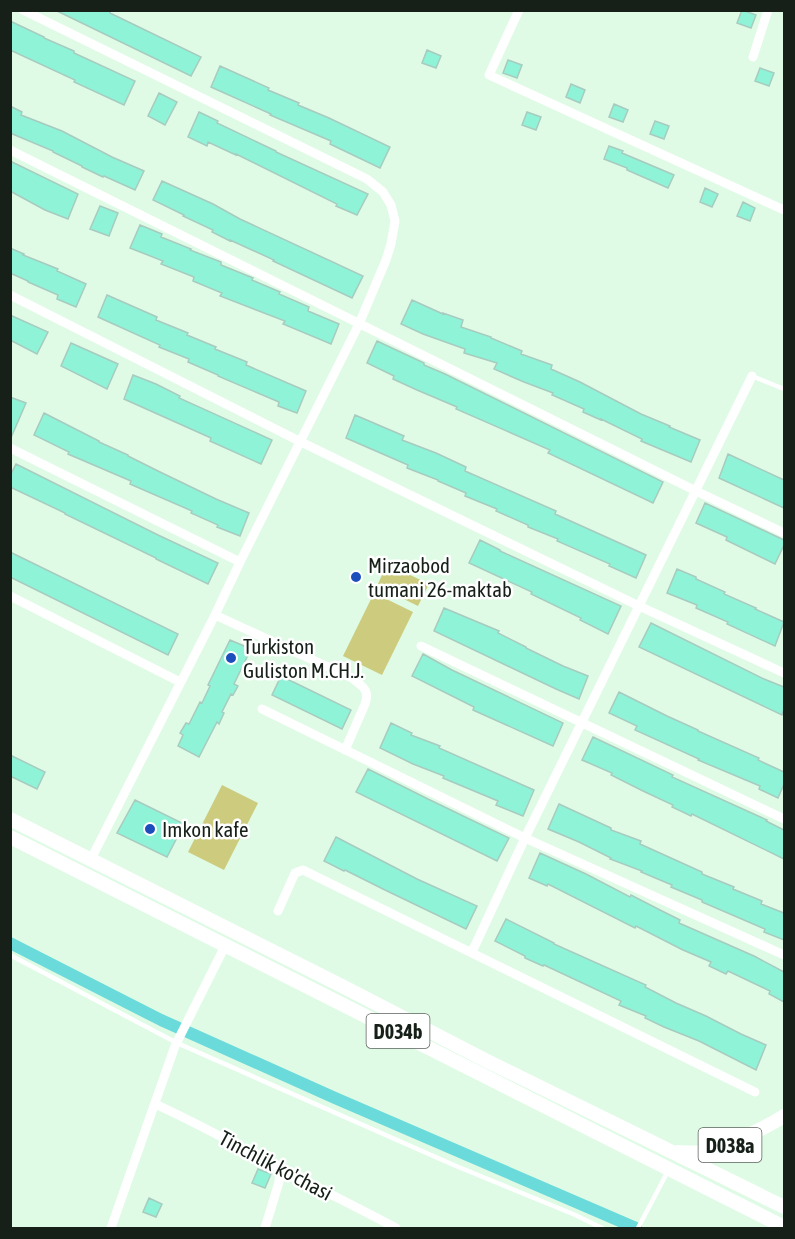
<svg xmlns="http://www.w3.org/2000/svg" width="795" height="1239" font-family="'Asap Condensed',sans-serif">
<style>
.green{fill:#cdcb7e}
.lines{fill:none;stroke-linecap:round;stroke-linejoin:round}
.canal{stroke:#6adadb;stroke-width:12}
.building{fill:#8ff3d7;stroke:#a7cbbf;stroke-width:1.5}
.lane{stroke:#fff;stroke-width:4.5}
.street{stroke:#fff;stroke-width:9}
.primary{stroke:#fff;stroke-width:14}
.poi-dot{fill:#1c4fbc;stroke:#fff;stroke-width:2}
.labels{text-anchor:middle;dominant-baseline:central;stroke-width:5;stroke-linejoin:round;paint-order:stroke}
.shield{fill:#fff;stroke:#5c635d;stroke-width:1.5}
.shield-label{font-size:20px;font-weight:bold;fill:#162018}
.poi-label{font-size:21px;fill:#162018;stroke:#fff;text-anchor:start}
.street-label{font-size:21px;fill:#162018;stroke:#fff}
</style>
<rect width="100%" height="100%" fill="#dffbe5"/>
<path class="green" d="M387,564L429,584L418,606L377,586Z
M374,593L413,612L382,675L343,656Z
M222,785L258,803L224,870L188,852Z"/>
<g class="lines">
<path class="canal" d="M10,943L161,1020L335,1098L636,1228"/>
</g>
<path class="building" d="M55,10H111L110,13L201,57L191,76Z
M742,10L756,15L751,28L737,23Z
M10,21L44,37V38L74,51V53L135,81L124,105L74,82L75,80L10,50Z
M427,50L441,56L436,68L422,63Z
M508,60L522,65L517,78L503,73Z
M220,66L269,88L268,90L299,103L298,105L329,118L390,147L380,168L330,144L331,141L270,115L271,114L211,87Z
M760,68L774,73L769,86L755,81Z
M571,84L585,90L580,103L566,97Z
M159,93L177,102L165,125L148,116Z
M614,104L628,110L623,122L609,117Z
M10,106L22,112L21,115L62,131L112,157L144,171L135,190L104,176L103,177L82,167V166L53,152V151L10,133Z
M199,112L218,121L217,123L276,151V152L368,194L357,215L336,206L337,204L236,154V155L208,142L207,146L188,137Z
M527,112L541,117L536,130L522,125Z
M655,121L669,126L664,139L650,134Z
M609,146L623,151L622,153L674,175L668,188L627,170V168L604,159Z
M10,161L78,194L68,219L45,210L10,191Z
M162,181L213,204L240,219L363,276L352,298L273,261L274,260L230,240V241L212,232L213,230L183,216L184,215L153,200Z
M705,188L718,194L712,207L700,202Z
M743,202L755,208L750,221L737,216Z
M100,206L118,213L109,236L90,229Z
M140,225L162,234L161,237L191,249L190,250L221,262V265L253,278L252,280L280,292L279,294L309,307L308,311L339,324L331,344L283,324L285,321L220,296L222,293L193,281L194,277L161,264L163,261L130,248Z
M10,248L24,254L23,255L58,269L57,271L86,284L76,307L57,299L58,295L28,282V281L10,273Z
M107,295L157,317L156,320L188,333L187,335L216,347L215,349L247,362L246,365L306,391L297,413L278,406L279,402L218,376V375L188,362L189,359L159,347L160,345L98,317Z
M412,300L443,314V313L463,320L461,327L491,337V338L522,351L521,354L552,365L551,369L580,382L641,414L670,426L669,427L700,440L691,462L641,441L642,439L601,419V420L583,412L584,409L552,395L553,393L524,382L494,369L497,363L464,353L465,349L423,334L401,324Z
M10,315L48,332L37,354L10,340Z
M377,341L424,363V365L445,374L663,482L653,503L548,453L550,450L456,409L457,407L417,390L393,379L394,376L367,363Z
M71,343L118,364L107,389L61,366Z
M133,375L156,384L180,396L179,398L272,440L261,464L210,441L211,438L124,399Z
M10,397L26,403L10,440Z
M44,413L99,441V442L128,455V456L158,471L216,499L249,513L240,536L217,527L218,525L191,513L192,511L130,484L131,481L68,454L69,452L34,435Z
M355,415L404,436L402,440L436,453L466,467L465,471L556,511L555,514L646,555L636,578L609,566L610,564L557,541L558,539L528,527V525L496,511L497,509L465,496L466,493L438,481V480L407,468L408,465L346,438Z
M728,454L784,480V508L719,478Z
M16,464L158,535L218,563L208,584L156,559V558L65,514V513L10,487V476Z
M705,503L784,540V545L775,564L726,540L727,537L696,523Z
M480,540L500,550V551L621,606L608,634L580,620L581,618L531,594L532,592L469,563Z
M10,552L178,634L168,655L10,577Z
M677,569L696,577V579L725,592L724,594L756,608L755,609L784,622L775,646L727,624L728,622L696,608L697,605L667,593Z
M444,608L499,631L498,633L526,647V648L563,666L588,676L579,699L556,689L434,631Z
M651,623L764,679L784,687V709L782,715L639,647Z
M230,640L251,649L234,684L238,686L233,695L231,694L222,712L224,713L219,724L217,722L199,757L178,746L183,735L180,733L186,723L189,724L200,702L202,703L210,686L208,685Z
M423,654L452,670L563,723L553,746L473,710L474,707L412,676Z
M281,676L351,710L342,729L272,695Z
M619,692L667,716L698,730V731L759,758L758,760L784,772V784L778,798L759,789L760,786L698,760L699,759L635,730L637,726L609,713Z
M391,723L412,733L411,735L440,746L439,748L534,790L523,816L496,805L498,801L443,778L444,776L413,764L380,748Z
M593,737L673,775L672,777L767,820L766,821L784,830V859L692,814L691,816L672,807L673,805L643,791L611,775L612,773L582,760Z
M10,755L45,772L37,789L10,776Z
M368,769L428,799L509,838L497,861L356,792Z
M135,800L184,824L167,857L117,833Z
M559,804L611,828V830L641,841L640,844L702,872V874L734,887L733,889L762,901L761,904L784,913V940L764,932L765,929L702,902V900L671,887L672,885L641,872L642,871L610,859L611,858L579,842L548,829Z
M336,837L417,879L477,906L466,929L385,890L345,870L344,871L324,861Z
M540,853L586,874L630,897L631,895L660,910L680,920L679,923L754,956L784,972V1002L769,994L770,991L728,971L726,974L709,966L711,962L683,950L636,926L635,928L548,884L547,886L529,878Z
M506,919L554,943V944L646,985L645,987L676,1003L706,1016L741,1034L766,1045L756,1070L699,1041L664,1027L645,1018L646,1016L619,1005L621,1001L544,965L543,966L525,958V956L495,941Z
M258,1169L271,1174L265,1188L252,1183Z
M149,1198L162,1204L156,1217L143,1212Z"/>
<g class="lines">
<path class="lane" d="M752,376L784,389
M10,955L177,1043L456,1166L573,1214L602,1228
M638,1228L668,1171"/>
<path class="street" d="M23,10L367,179L383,192L391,205L395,221L391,244L386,260L359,324L240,562L215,615L91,859
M519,10L489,75L784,210
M753,57L768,10
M10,150L696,491L784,533
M10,295L301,442L639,606L784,673
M10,448L240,562
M10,596L180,682
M215,615L352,678C363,687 370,690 365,704L345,750
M421,646L784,819
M262,709L525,838L784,955
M278,911L295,873L303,870L755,1092
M472,952L525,838L752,376
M155,1104C197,1123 237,1145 278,1167C317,1188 357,1207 396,1228
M111,1228L175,1046L226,944
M265,1228L279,1182L280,1168"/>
<path class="primary" d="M10,819L342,986L485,1060L784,1207
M10,837L784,1227
M678,1152C709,1155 728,1146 755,1132C765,1127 775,1122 784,1116"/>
</g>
<g class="poi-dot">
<circle cx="356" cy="577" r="6"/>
<circle cx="231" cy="658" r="6"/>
<circle cx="150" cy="829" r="6"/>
</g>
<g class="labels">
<g class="shield">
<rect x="366.5" y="1014" width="63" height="34" rx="4.5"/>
<rect x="698.5" y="1128" width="63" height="34" rx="4.5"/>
</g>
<g class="shield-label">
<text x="398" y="1031">D034b</text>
<text x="730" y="1145">D038a</text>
</g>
<g class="poi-label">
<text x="368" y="565">Mirzaobod<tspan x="368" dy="24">tumani 26-maktab</tspan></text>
<text x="243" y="646">Turkiston<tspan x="243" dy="24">Guliston M.CH.J.</tspan></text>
<text x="162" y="829">Imkon kafe</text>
</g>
<g class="street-label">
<text transform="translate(276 1165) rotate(28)">Tinchlik ko'chasi</text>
</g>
</g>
<rect width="795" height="1239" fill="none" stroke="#162018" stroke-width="24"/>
</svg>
